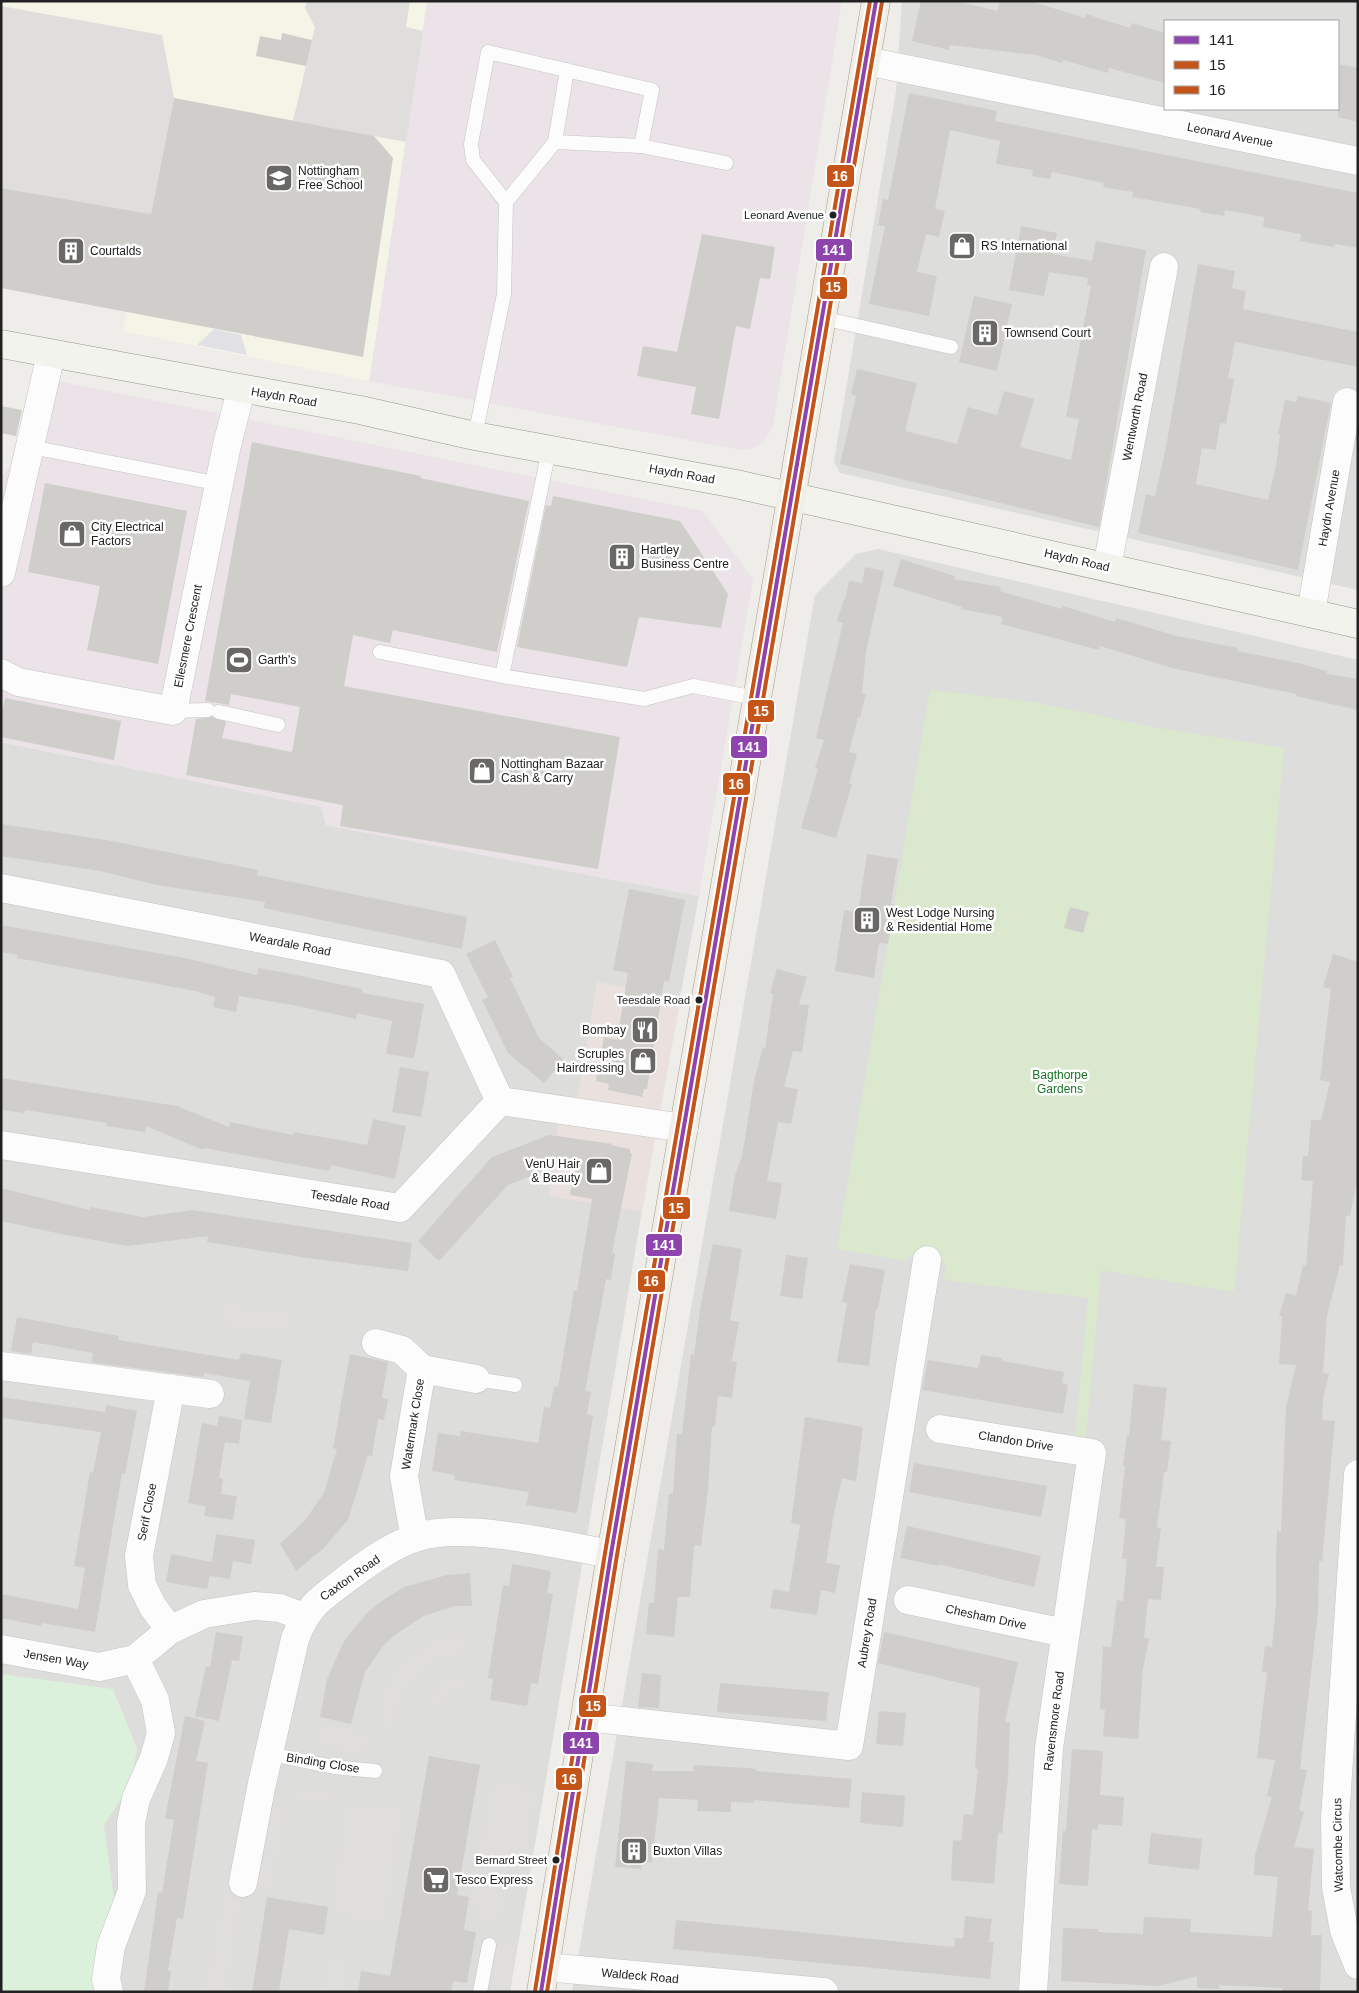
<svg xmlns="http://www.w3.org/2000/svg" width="1359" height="1993" font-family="Arial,sans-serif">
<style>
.residential{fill:#dddddb;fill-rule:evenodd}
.commercial{fill:#eae0dd}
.industrial{fill:#ebe3e7}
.education{fill:#f5f5e7}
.grass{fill:#dae8cd}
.park{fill:#dbf1dc}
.parking{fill:#dfdedd}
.plaza{fill:#e1e0e4}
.building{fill:#cfcecb}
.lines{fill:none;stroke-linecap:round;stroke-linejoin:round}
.lane-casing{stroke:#c4c4c2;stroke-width:15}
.street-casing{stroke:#c4c4c2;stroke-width:29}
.secondary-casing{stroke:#949684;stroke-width:29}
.primary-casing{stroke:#a29c89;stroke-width:29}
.lane{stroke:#fcfcfc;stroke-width:14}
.street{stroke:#fcfcfc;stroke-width:28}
.secondary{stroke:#f2f3ed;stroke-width:28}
.primary{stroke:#f1ede7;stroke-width:28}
.bus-1-casing{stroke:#fff;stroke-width:8}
.bus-2-casing{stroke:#fff;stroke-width:8}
.bus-3-casing{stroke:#fff;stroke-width:8}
.bus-1{stroke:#8e44ad;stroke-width:4}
.bus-2{stroke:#c45417;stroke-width:4}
.bus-3{stroke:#c45417;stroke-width:4}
.bus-dot{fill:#212121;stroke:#fff;stroke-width:2}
.labels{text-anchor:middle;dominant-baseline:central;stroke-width:5;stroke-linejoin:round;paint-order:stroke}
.bus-label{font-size:11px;fill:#212121;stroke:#fff;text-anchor:end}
.street-label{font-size:12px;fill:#212121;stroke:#fff}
.poi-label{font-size:12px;fill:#212121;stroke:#fff;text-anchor:start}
.park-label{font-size:12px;fill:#197426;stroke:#fff}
.line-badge{stroke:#fff;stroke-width:2}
.badge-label{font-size:14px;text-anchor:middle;font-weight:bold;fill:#fff}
</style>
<rect width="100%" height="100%" fill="#eeedea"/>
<path class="residential" d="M902,1H1358V590L840,473L834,461L896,91ZM1165,21H1338V109H1165Z
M878,549L1358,660V1992H572L815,595L856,554Z
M1,742L321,807L326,825L699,896L659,1110L510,1992H1Z"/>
<path class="commercial" d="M597,982L681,997L642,1211L549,1196L559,1112L575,1114Z"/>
<path class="industrial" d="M427,1H842L773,425L764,442L757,447L742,450L369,381Z
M37,377L703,511L753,580L699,896L326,825L321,807L1,742V477L20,454Z"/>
<path class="education" d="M1,1H427L369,381L123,331L127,312L1,6Z"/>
<path class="grass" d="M930,690L1038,703L1153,727L1284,748L1234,1292L1101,1270L1086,1437L1075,1436L1088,1298L944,1280L946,1263L907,1256V1261L837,1249Z"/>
<path class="park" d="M1,1674L113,1689L137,1748L131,1784L104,1825L114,1898L97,1954L96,1992H1Z"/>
<path class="parking" d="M307,1H410L406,27L423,31L406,142L293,121L315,27L305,8Z
M1,6L162,35L174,98L151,214L1,188Z
M222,1303L290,1313L286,1335L219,1325Z
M462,1632L465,1652L439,1659L421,1670L404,1689L393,1728L376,1725L382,1696L396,1669L428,1643L443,1635Z
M466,1673L467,1689L459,1691L446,1698L440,1711L420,1708L444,1679Z
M319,1724L369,1732L367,1747L355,1752L314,1745Z
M245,1737L261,1740L257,1769L241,1766Z
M492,1781L538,1788L526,1864L509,1862L503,1914L485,1926L470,1897Z
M293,1787L342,1795L340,1807L291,1799Z
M347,1800L402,1810L387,1926L329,1914Z
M269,1807L286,1809L273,1890L255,1886Z
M221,1895L241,1898L227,1992H205Z
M498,1943L517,1946L509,1992H490Z
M329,1957L348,1959L342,1992H323Z"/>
<path class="plaza" d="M214,329L241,335L247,355L197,345Z"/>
<path class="building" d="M921,1H955L998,11L1000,1H1030L1085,18L1086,14L1130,28L1132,23L1165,33V83L1109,68L1108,73L1063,60L1062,63L1036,55L950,45L949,50L912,41Z
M282,33L312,40L306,66L256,56L260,36L281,40Z
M1338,64L1358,68V122L1338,117Z
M909,93L997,111L995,121L1358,193V248L1335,244L1334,247L1300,241L1301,234L1263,227L1264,217L1225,210L1224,216L1200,212L1201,209L1132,197L1133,192L1103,187L1104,183L1052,172L1050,179L1032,176L1033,170L996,164L1000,141L950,130L935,209L945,211L939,237L926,234L917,272L937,276L929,316L869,304L885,226L878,225L883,199L888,200Z
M174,98L374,136L393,158L363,357L1,288V188L151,214Z
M1021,226L1057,233L1053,254L1092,261L1096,241L1146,250L1099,527L840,464L856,396L851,394L857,369L917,383L905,431L957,444L968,407L997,415L1004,391L1034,399L1020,447L1071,460L1079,419L1066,417L1091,286L1087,285L1088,278L1049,272L1044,296L1009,290Z
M702,234L775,247L770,279L760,278L750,329L736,326L719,419L691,414L696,387L637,376L643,346L677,352Z
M1198,264L1235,271L1232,288L1246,291L1243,309L1358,332V367L1235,342L1228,378L1234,379L1226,424L1220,423L1216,450L1202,448L1196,484L1268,500L1276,465L1280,434H1278L1285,400L1296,402L1298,396L1331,403L1298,570L1138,533L1146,494L1155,496L1166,447Z
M974,296L1012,304L997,371L959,362Z
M1,406L22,410L16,436L1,433Z
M252,442L421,476L420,478L529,501L497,652L393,630L390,643L353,635L344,686L620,737L598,869L340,826L343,805L186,775L196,719L212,717L226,722L222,738L292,752L300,707L231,694L229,705L205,701Z
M45,483L187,511L158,664L87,650L100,586L28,572Z
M553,496L680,521L728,594L721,628L639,617L627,667L517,647L546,505L551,506Z
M901,559L955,576L954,579L1001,587L1000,591L1062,609L1063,606L1115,622L1116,618L1177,636L1238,648L1237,651L1298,663L1327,671V674L1358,679V710L1296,696V694L1172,668L1100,646L1099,650L1001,624L1003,617L962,609V607L893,586Z
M865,567L884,571L866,652L862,693L866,694L860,718L858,717L849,752L857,754L849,783L852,784L836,838L801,828L818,769L815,768L824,740L816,738L843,623L837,621L844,599L845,600L849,581L862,583Z
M5,698L121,721L114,760L1,737V716Z
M1,824L106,840L258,870L257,875L467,917L462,949L264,908L265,902L157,885L100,871L1,856Z
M867,854L898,859L891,904H894L888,944L879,943L874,978L835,971L844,910L858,912Z
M629,889L685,900L669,982L664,981L647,1089H644L642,1097L608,1090L609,1084L596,1081L604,1037L617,1040L628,973L613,970Z
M1070,907L1089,912L1083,933L1064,928Z
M1,925L185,958L257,975L258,968L282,972L362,989V993L424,1004L414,1058L386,1054L392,1021L357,1013L356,1019L298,1006L239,996L236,1012L213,1007L215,997L195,991L17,958L18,955L1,952Z
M495,940L513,977L510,978L539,1038L564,1060L544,1083L508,1053L482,1000L488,997L466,954Z
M1333,954L1358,962V1177L1350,1216L1346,1215L1343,1265H1340L1327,1316L1323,1373L1329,1374L1323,1399L1322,1420L1335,1421L1322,1561H1319L1318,1612L1300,1769L1307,1770L1299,1810L1304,1812L1294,1847L1314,1849L1308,1910L1312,1911L1311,1935H1322L1320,1992H1282V1988L1219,1985V1989L1197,1988V1976L1159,1986L1061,1981L1063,1928L1098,1929V1932L1143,1934L1144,1917L1191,1919L1190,1932L1272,1937L1278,1877L1254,1875L1255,1855L1272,1797L1267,1796L1275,1760L1257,1758L1267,1672H1262L1265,1646L1272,1647L1276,1606V1552L1277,1531L1281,1532L1286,1407L1296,1365L1279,1364L1282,1316H1279L1286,1293L1296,1296L1303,1265L1306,1266L1313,1181L1301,1180L1303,1156H1308L1311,1120H1321L1330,1082L1320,1080L1331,989L1323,987Z
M777,969L807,977L799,1004L809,1005L802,1052L793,1051L784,1087L798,1089L791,1124L778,1122L767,1181L782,1183L776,1219L729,1211L735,1175L742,1157L754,1081L763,1048L765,1049L773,994L770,993Z
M400,1067L429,1072L421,1117L392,1112Z
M1,1078L177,1106L229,1127L230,1122L293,1135L294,1132L367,1145L373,1119L406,1126L395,1179L331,1165L329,1171L204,1148L203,1150L146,1126L145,1132L106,1126L107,1123L25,1110V1113L1,1110Z
M549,1135L613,1144L610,1145L630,1149V1153H632L612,1253H615L611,1280L606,1279L585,1391L591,1392L587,1414L593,1416L577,1513L526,1505L529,1492L454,1480L455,1475L432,1471L438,1433L460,1436L461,1431L538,1443L544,1407L550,1408L554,1386L558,1387L574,1290L577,1291L592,1199L570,1195L577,1158L508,1185L439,1261L418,1241L492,1157Z
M1,1188L90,1210L91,1207L143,1217L193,1210L412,1243L408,1271L307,1258L207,1242L208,1236L128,1246L66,1235L1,1221Z
M713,1244L742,1249L730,1320L739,1322L732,1361L737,1362L732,1398L718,1396L715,1427L712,1426L708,1489L701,1546L694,1545L690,1597H678L674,1637L646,1634L649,1603H654L658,1549L664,1550L669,1494H673L677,1434H682L691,1354L694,1355L700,1309Z
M786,1255L808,1258L802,1299L780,1296Z
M850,1264L885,1270L878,1309H876L869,1366L837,1362L847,1303L842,1302Z
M17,1317L119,1336L118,1340L239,1360L241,1353L282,1360L271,1423L244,1419L250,1381L204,1373V1377L96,1363L92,1362L93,1353L33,1342L31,1354L11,1351Z
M350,1354L388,1362L382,1398L388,1399L384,1420L378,1419L372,1456L368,1455L348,1520L323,1549L296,1571L280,1544L305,1520L324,1493L337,1449L333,1448Z
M981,1355L1002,1358V1361L1064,1372L1062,1383L1068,1385L1063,1414L922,1390L928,1360L978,1368Z
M1134,1384L1167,1388L1161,1440L1171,1441L1167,1472H1164L1157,1528H1161L1156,1567H1164L1161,1600L1148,1599L1144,1638L1149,1639L1143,1669L1138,1739L1103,1736L1105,1710L1100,1709L1103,1646L1111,1647L1117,1600L1123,1601L1127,1559H1122L1126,1519L1119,1518L1125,1466L1123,1465L1127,1435H1129Z
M1,1397L105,1412L106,1405L137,1411L125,1474L122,1473L95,1632L42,1623L41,1626L1,1618V1594L78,1609L85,1568L74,1566L90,1472L93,1473L101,1432L1,1418Z
M219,1416L242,1420L239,1444L225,1442L219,1478L223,1479L221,1494L237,1496L233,1520L204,1516L206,1506L188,1503L202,1423L217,1426Z
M805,1417L863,1427L856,1481L842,1478L833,1518L826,1563L840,1565L835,1593L821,1590L817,1615L770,1608L773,1589L789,1592L800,1525L791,1523Z
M914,1463L1047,1486L1041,1517L909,1492Z
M907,1526L1041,1556L1034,1587L939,1564V1566L900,1558Z
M216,1534L255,1540L251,1564L233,1561L230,1579L210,1576L212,1564L207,1589L166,1582L171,1554L212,1562Z
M512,1564L551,1571L547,1593L553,1594L538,1684L531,1683L527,1706L490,1700L493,1679L488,1678L503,1585L509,1586Z
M470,1573L472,1606H455L424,1616L396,1634L383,1646L365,1672L351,1724L320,1717L327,1679L344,1641L367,1613L380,1602L404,1587L447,1575Z
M216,1632L243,1636L239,1661L232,1660L219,1721L195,1716L206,1666L210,1667Z
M884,1632L1018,1662L1005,1722H1010L1008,1778L1002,1833H998L994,1884L951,1880L953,1840L961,1841L964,1814L973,1815L978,1769H975L980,1688L878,1663Z
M642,1673L661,1675L659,1708L638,1707Z
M720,1683L829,1692L826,1721L717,1712Z
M879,1711L906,1713L903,1746L876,1744Z
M185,1716L205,1721L196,1761L208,1763L183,1919L177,1918L168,1971H171L168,1992H144L158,1892L162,1893L174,1820L165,1818Z
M1072,1749L1103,1751L1100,1795L1124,1797L1122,1826L1098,1824V1830L1092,1829L1088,1886L1059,1884L1063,1831H1066Z
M429,1756L480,1765L457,1895L469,1897L464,1930L476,1932L467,1983L453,1981L451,1992H358L361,1971L390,1976Z
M626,1761L653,1764L652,1771H694V1765L747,1768L756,1769V1771L852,1779L849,1808L754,1800V1803L731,1802V1812L697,1811L698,1800L659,1798L652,1863L642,1862L641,1869L615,1867Z
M862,1792L905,1796L903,1827L860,1823Z
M1151,1833L1202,1839L1199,1870L1148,1864Z
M267,1897L328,1907L324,1935L289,1929L279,1992H252Z
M965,1916L992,1919L989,1942H994L990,1979L673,1949L676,1920L954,1947L955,1938H963Z"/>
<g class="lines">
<g class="lane-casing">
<path id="lane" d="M555,142L567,70
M641,146L726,163
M822,318L951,347
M475,436L504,294L506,202L473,160L471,144L488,52L652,90L641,146L555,142L506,202
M31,447L220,484
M380,652L502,676L644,699L693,686L756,698
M502,676L549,450
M173,711L208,710
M219,712L278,725
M476,1379L515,1385
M270,1754L334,1767L375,1771
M480,1992L489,1945"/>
</g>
<g class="street-casing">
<path id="street" d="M866,61L1358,161
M1107,567L1164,267
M1,573L51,354
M1311,613L1347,402
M1,673L18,682L173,711L227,445L241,390
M1,888L441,974L500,1101
M1,1145L400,1208L500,1101L684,1128
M376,1343L402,1350L422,1369L476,1379
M1,1366L210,1394
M940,1429L1092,1453L1049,1748L1033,1992
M1358,1474L1335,1819L1336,1887L1344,1930L1358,1965
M418,1537L412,1523L404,1476L422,1369
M908,1600L1065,1633
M170,1630L153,1607L142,1585L139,1556L171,1388
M1,1649L99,1667L135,1659L170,1630L204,1614L254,1606L280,1608L303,1617
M586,1717L849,1746L927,1260
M243,1883L261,1788L295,1639C308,1604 321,1599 349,1577C369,1562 394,1544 418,1537C466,1522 560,1545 611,1554
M545,1967L824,1992
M109,1992L106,1979L111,1946L132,1891L131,1823L136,1799L154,1758L161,1733L155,1700L135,1659"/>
</g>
<g class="secondary-casing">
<path id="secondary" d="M1,344L360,410L475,436L736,484L1358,624"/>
</g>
<g class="primary-casing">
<path id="primary" d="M541,1992L611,1554L876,1"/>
</g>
<use href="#lane" class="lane"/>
<use href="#street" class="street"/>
<use href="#secondary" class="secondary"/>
<use href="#primary" class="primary"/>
<g class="bus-1-casing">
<path id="bus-1" d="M541,1992L611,1554L876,1"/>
</g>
<g class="bus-2-casing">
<path id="bus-2" d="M547,1992L617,1555L882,2"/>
</g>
<g class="bus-3-casing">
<path id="bus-3" d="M535,1991L605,1553L870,1"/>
</g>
<use href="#bus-1" class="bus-1"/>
<use href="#bus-2" class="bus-2"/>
<use href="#bus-3" class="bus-3"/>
</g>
<defs>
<g id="school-square" transform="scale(1.4375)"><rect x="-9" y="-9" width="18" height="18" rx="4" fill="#696867" stroke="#fff"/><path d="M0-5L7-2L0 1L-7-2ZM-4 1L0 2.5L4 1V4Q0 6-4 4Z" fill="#fff"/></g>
<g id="shop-square" transform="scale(1.4375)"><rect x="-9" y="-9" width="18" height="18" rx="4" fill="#696867" stroke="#fff"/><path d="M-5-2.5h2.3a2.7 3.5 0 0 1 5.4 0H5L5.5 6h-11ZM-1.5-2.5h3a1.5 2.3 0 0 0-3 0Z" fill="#fff"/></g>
<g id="building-square" transform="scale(1.4375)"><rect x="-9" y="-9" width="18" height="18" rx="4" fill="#696867" stroke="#fff"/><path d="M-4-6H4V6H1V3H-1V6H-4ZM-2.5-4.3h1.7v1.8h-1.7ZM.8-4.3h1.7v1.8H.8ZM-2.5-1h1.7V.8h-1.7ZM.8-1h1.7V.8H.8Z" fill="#fff"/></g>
<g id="stadium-square" transform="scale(1.4375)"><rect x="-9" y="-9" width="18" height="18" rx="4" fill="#696867" stroke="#fff"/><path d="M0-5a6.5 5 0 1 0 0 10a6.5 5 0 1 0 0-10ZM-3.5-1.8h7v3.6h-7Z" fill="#fff"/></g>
<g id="restaurant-square" transform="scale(1.4375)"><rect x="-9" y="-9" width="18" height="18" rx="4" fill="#696867" stroke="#fff"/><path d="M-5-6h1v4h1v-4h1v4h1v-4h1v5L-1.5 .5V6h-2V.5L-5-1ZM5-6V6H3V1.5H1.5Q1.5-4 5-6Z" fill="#fff"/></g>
<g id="supermarket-square" transform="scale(1.4375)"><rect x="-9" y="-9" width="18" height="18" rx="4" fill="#696867" stroke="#fff"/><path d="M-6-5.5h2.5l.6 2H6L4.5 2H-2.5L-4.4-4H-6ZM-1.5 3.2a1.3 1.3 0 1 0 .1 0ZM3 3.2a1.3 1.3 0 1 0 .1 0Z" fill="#fff"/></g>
</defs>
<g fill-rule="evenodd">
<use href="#school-square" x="279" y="178"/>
<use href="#shop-square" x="962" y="246"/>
<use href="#building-square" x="71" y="251"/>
<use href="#building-square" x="985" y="333"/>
<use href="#shop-square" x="72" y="534"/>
<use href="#building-square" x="622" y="557"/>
<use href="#stadium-square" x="239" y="660"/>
<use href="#shop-square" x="482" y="771"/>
<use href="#building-square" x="867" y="920"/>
<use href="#restaurant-square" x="645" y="1030"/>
<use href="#shop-square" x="643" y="1061"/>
<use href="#shop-square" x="599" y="1171"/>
<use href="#building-square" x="634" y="1851"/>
<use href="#supermarket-square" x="436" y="1880"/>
</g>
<g class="bus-dot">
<circle cx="833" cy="215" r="4.5"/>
<circle cx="699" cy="1000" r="4.5"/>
<circle cx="556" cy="1860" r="4.5"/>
</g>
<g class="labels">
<g class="bus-label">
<text x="824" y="215">Leonard Avenue</text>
<text x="690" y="1000">Teesdale Road</text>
<text x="547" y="1860">Bernard Street</text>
</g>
<g class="street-label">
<text transform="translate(1230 135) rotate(11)">Leonard Avenue</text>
<text transform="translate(284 397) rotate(10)">Haydn Road</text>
<text transform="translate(1135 417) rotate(-79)">Wentworth Road</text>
<text transform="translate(682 474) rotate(10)">Haydn Road</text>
<text transform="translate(1329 508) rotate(-80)">Haydn Avenue</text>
<text transform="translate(1077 560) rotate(13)">Haydn Road</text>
<text transform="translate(188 636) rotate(-79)">Ellesmere Crescent</text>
<text transform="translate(290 944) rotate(11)">Weardale Road</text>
<text transform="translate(350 1200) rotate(9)">Teesdale Road</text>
<text transform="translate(413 1424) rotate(-81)">Watermark Close</text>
<text transform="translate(1016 1441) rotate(9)">Clandon Drive</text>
<text transform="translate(147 1512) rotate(-79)">Serif Close</text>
<text transform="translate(350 1578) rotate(-35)">Caxton Road</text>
<text transform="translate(986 1617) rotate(12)">Chesham Drive</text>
<text transform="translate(867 1633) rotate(-81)">Aubrey Road</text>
<text transform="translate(56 1659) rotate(10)">Jensen Way</text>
<text transform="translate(1054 1721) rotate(-83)">Ravensmore Road</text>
<text transform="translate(323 1763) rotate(9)">Binding Close</text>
<text transform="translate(1338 1845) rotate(-91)">Watcombe Circus</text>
<text transform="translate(640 1976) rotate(5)">Waldeck Road</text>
</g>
<g class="poi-label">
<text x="298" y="171">Nottingham<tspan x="298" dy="14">Free School</tspan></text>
<text x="981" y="246">RS International</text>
<text x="90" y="251">Courtalds</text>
<text x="1004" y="333">Townsend Court</text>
<text x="91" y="527">City Electrical<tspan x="91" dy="14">Factors</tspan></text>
<text x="641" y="550">Hartley<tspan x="641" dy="14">Business Centre</tspan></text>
<text x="258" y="660">Garth's</text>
<text x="501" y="764">Nottingham Bazaar<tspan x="501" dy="14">Cash &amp; Carry</tspan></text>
<text x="886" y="913">West Lodge Nursing<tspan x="886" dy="14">&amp; Residential Home</tspan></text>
<text x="626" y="1030" text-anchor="end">Bombay</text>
<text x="624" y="1054" text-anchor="end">Scruples<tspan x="624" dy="14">Hairdressing</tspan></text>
<text x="580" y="1164" text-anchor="end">VenU Hair<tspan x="580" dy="14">&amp; Beauty</tspan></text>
<text x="653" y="1851">Buxton Villas</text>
<text x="455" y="1880">Tesco Express</text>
</g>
<g class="park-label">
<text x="1060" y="1075">Bagthorpe<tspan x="1060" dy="14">Gardens</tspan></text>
</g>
</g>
<g class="line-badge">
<rect x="826" y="164" width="29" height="24" rx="5" fill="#c45417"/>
<rect x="815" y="238" width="38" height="24" rx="5" fill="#8e44ad"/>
<rect x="819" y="276" width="29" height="24" rx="5" fill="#c45417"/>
<rect x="747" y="699" width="28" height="24" rx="5" fill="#c45417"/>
<rect x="730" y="735" width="38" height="24" rx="5" fill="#8e44ad"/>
<rect x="722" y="772" width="29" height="24" rx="5" fill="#c45417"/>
<rect x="662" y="1196" width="29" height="24" rx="5" fill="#c45417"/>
<rect x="645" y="1233" width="38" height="24" rx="5" fill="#8e44ad"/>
<rect x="637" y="1269" width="29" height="24" rx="5" fill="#c45417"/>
<rect x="578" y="1694" width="29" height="24" rx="5" fill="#c45417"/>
<rect x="562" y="1731" width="38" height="24" rx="5" fill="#8e44ad"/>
<rect x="555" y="1767" width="28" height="24" rx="5" fill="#c45417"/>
</g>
<g class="badge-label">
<text x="840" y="181">16</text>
<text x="834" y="255">141</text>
<text x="833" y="292">15</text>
<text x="761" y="716">15</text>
<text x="749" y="752">141</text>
<text x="736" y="789">16</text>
<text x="676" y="1213">15</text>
<text x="664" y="1250">141</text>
<text x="651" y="1286">16</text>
<text x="593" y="1711">15</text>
<text x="581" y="1748">141</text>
<text x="569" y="1784">16</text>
</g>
<rect width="1359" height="1993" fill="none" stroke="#212121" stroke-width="5"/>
<rect x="1164" y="20" width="175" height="90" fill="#ffffff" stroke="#a6a6a6"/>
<rect x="1174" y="36" width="25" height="8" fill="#8e44ad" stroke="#a6a6a6"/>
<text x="1209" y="45" font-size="15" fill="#212121">141</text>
<rect x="1174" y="61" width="25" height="8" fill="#c45417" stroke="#a6a6a6"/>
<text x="1209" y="70" font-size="15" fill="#212121">15</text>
<rect x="1174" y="86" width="25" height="8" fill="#c45417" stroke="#a6a6a6"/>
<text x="1209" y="95" font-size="15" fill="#212121">16</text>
</svg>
